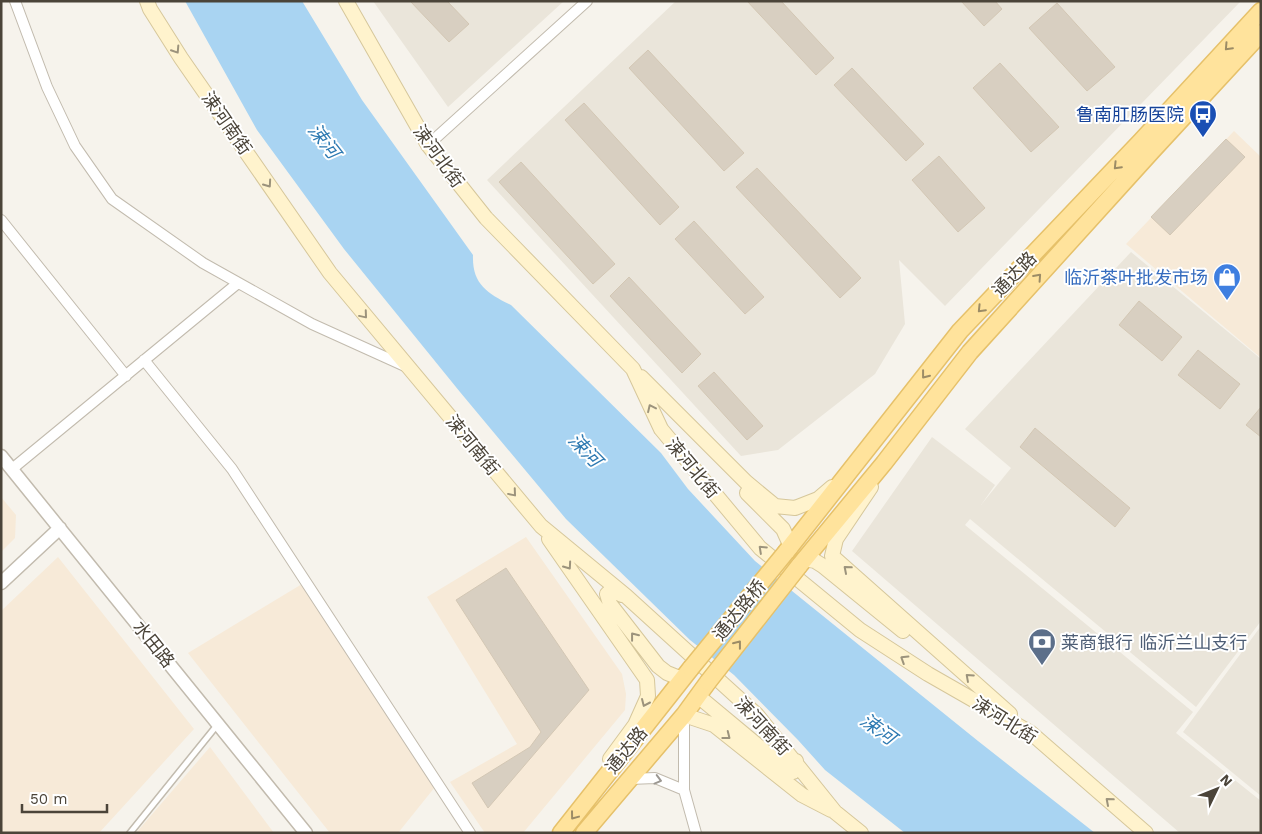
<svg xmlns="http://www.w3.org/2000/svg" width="1262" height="834" font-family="'Work Sans','Noto Sans SC',sans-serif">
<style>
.residential{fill:#eae5da}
.commercial{fill:#f7ead8}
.water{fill:#a9d4f2}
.building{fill:#d8cfc1;stroke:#d3c7b4}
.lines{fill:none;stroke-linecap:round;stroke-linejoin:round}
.service-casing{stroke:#c2bbae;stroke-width:8}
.minor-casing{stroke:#c2bbae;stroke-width:12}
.tertiary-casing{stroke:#c2bbae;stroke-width:15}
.secondary-casing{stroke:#d6c79b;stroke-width:16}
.primary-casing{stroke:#e6c16a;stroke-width:19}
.service{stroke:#fff;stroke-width:5}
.minor{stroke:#fff;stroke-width:10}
.tertiary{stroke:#fff;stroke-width:12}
.secondary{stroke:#fff3cd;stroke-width:14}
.primary{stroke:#ffe39c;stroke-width:16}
.primary-bridge-casing{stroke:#e6c16a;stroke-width:19;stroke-linecap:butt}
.primary-bridge{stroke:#ffe39c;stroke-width:16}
.oneway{stroke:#9c8c66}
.oneway2{stroke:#9c937c}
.oneway3{stroke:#9c9892}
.labels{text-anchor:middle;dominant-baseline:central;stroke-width:4;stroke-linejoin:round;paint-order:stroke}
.transit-label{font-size:18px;fill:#164399;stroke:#fff;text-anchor:end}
.street-label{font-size:18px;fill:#4b4439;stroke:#fff}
.shop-label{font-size:18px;fill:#366cbe;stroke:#fff;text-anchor:end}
.service-label{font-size:18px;fill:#4e5e75;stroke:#fff;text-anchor:start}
.water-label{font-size:19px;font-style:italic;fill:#2e7ab2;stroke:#fff}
</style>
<rect width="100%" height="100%" fill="#f6f3ec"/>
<path class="residential" d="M373,1H564L448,107Z
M676,1H1241L945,306L899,260L905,324L875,374L778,450L741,456L487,180Z
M1131,252L1261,359V621L1196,707L970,519L965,525L1193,712L1176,733L1261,801V833H1180L852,551L932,437L995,485L981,505L1011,468L965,429Z
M1261,626V796L1183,732Z"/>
<path class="commercial" d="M1234,131L1261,157V358L1126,244Z
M1,497L16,515L15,538L1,552Z
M526,537L622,674L626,694L625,710L523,833H485L450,782L517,744L427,597Z
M58,557L194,729L99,833H1V611Z
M302,584L435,787L398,833H330L188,653Z
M210,747L274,833H136Z"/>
<path class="water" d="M185,1H302L362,100L473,255C472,284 487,293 511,305L661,453L688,489L755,561L978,741L1095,833H905L825,770L798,740L734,675L690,640L566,519L460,392L344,249L257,130Z"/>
<path class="building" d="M410,1H447L469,24L449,42Z
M747,1H781L834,58L816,75Z
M961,1H995L1002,9L984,26Z
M1057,3L1115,67L1087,91L1029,28Z
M648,50L744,153L724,171L629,68Z
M1000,63L1059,127L1031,152L973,88Z
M852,68L924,144L906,161L834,85Z
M584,103L679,207L660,225L565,120Z
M1226,139L1245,157L1170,235L1151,217Z
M939,156L985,208L958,232L912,180Z
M521,162L615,264L593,284L499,182Z
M757,168L861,278L840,298L736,187Z
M694,221L764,297L745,314L675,239Z
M629,277L701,354L682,373L610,296Z
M1139,301L1182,337L1162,361L1119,325Z
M1198,350L1240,384L1220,409L1178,375Z
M714,372L763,426L747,440L698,386Z
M1261,407V437L1246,425Z
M1035,428L1130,508L1115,527L1020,447Z
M506,568L589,690L488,808L472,783L530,747L541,732L456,600Z"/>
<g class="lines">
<g class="service-casing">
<path id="service" d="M130,833L218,724"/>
</g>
<g class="minor-casing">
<path id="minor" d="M15,1L47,87L75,146L112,199L203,263L312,324L407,367
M428,145L587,1
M1,220L126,376
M144,360L232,469L470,833
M12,469L238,283
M684,715V790L696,833
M630,779L655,778L684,790"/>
</g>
<g class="tertiary-casing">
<path id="tertiary" d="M1,456L306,833
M1,583L60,528"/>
</g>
<g class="secondary-casing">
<path id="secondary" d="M147,1L150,9L181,58L330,273L541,526L626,596L757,715L835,812L861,833
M346,1L428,145L486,218L633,369L661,429L760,548L860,630L928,674L1031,733L1146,833
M641,377L746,482L775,506L795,508L818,499L832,487
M871,487L836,539L832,556L1010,714
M747,493L783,529L791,547
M549,539L647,680L648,696L635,725L610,759
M804,559L815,561L823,566L903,631
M622,595L612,590L607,594L610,604L658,666L667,673L682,679
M698,696L780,764L793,772L796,761
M684,715L714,725L802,795L831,810"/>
</g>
<g class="primary-casing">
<path id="primary" d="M786,552L960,331L1141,141L1261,11
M799,566L884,463L970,352L1152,151L1261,33
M561,833L691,668
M584,833L684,715L708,682"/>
</g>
<use href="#service" class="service"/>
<use href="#minor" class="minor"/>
<use href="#tertiary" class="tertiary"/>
<use href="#secondary" class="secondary"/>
<use href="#primary" class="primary"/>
<g class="primary-bridge-casing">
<path id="primary-bridge" d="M691,668L786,552
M708,682L799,566"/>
</g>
<use href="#primary-bridge" class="primary-bridge"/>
</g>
<defs><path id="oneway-chevron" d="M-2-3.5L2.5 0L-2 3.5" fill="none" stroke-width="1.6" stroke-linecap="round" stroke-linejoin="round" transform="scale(1.25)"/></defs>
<g class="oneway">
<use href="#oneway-chevron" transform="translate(1228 47) rotate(133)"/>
<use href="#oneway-chevron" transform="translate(1117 166) rotate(134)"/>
<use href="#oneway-chevron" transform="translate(1038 277) rotate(-48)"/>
<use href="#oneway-chevron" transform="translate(981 309) rotate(134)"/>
<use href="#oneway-chevron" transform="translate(925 375) rotate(128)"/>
<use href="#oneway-chevron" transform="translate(738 644) rotate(-52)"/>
<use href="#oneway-chevron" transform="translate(574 816) rotate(127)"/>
</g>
<g class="oneway2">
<use href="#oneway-chevron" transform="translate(176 50) rotate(57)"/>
<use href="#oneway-chevron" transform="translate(268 184) rotate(55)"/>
<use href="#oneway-chevron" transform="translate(364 315) rotate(50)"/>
<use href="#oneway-chevron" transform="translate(651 408) rotate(-115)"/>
<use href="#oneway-chevron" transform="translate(513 493) rotate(50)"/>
<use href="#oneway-chevron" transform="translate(762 549) rotate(-137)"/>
<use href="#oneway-chevron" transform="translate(568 566) rotate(55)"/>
<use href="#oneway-chevron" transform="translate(847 569) rotate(-139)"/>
<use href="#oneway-chevron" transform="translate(634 636) rotate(-128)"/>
<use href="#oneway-chevron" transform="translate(904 659) rotate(-148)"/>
<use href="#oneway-chevron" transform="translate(969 677) rotate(-138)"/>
<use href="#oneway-chevron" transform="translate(645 703) rotate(114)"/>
<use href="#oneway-chevron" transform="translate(727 736) rotate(38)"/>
<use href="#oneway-chevron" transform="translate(1109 801) rotate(-139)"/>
</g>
<use class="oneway3" href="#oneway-chevron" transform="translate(658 780) rotate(15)"/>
<defs>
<g id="bus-pin" transform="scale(1.4375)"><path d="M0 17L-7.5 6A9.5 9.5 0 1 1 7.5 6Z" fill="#1a4fb4" stroke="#fff"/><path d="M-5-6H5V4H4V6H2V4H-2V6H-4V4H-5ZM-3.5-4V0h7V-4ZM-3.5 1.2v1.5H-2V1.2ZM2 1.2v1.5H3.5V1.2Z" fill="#fff"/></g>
<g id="shop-pin" transform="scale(1.4375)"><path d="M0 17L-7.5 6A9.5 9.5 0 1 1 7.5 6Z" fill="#3f7fe0" stroke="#fff"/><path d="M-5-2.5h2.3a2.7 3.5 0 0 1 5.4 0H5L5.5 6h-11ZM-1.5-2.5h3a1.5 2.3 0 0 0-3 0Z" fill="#fff"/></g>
<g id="bank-pin" transform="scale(1.4375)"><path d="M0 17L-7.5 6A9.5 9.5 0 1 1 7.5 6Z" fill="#5c6f8a" stroke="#fff"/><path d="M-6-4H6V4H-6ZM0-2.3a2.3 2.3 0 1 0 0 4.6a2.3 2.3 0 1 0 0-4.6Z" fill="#fff"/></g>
</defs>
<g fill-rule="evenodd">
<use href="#bus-pin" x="1203" y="114"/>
<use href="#shop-pin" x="1227" y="277"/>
<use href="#bank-pin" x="1042" y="642"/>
</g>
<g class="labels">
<g class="transit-label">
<text x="1184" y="114">鲁南肛肠医院</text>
</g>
<g class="street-label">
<text transform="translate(227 123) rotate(55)">涑河南街</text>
<text transform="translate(439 156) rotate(54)">涑河北街</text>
<text transform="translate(1014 274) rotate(-46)">通达路</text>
<text transform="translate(473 445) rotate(50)">涑河南街</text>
<text transform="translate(693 468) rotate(50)">涑河北街</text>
<text transform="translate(739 610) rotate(-51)">通达路桥</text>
<text transform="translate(154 644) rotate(51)">水田路</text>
<text transform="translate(1005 720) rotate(32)">涑河北街</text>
<text transform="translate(763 726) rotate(47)">涑河南街</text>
<text transform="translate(626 750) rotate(-51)">通达路</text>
</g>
<g class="shop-label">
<text x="1208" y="277">临沂茶叶批发市场</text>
</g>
<g class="service-label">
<text x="1061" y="642">莱商银行 临沂兰山支行</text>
</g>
<g class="water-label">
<text transform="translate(324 141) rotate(52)">涑河</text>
<text transform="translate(585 450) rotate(46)">涑河</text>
<text transform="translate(878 729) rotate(36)">涑河</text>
</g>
</g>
<rect width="1262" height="834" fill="none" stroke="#4b4439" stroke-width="5"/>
<g transform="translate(1217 789) rotate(47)" stroke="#ffffff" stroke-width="4" paint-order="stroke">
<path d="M0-4L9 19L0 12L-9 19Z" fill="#4b4439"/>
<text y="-8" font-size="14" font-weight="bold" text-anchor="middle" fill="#4b4439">N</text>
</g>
<path d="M22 804v8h85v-8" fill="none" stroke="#4b4439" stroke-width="2.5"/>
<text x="30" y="804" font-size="15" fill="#4b4439" stroke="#ffffff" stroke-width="4" paint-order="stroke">50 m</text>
</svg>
